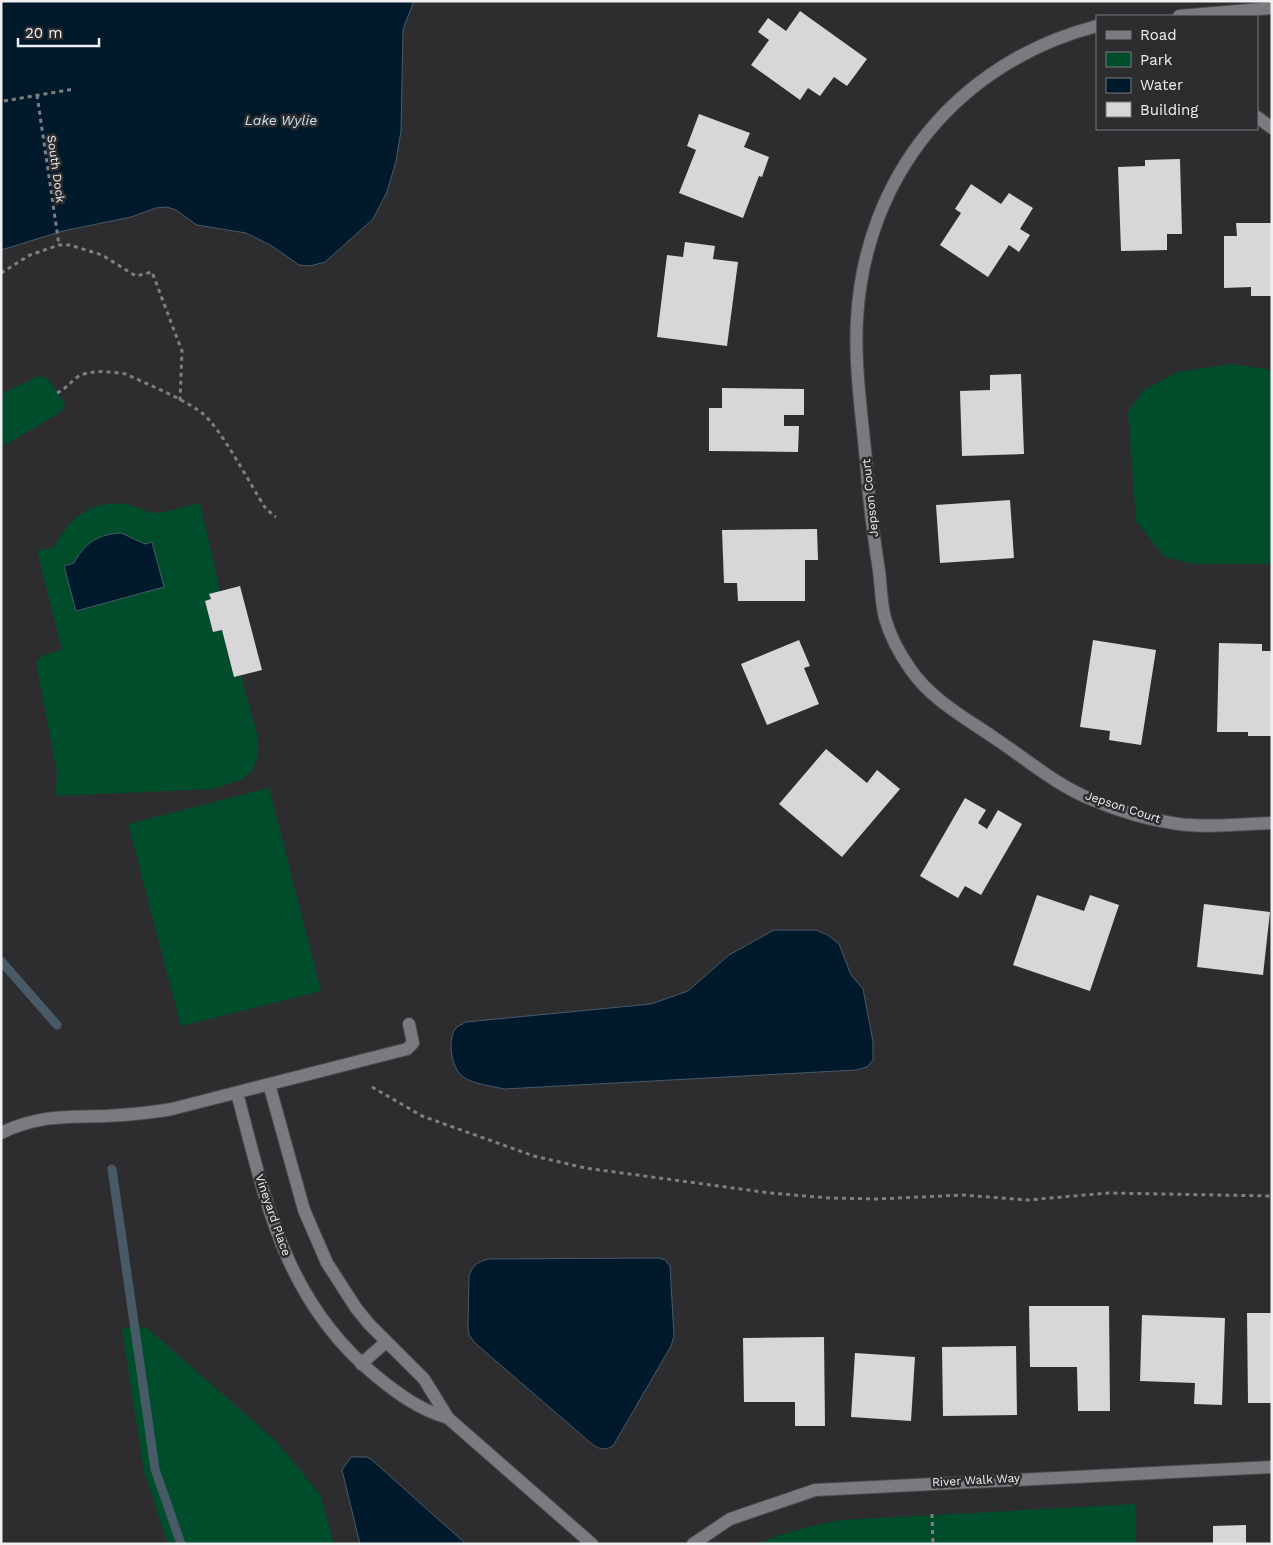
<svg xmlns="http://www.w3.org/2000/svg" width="1273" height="1545" font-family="'Work Sans',sans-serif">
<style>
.green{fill:#004d2c}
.water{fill:#001a2c;stroke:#485a67}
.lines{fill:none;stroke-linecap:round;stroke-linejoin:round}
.stream{stroke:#485a67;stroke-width:9}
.building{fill:#d9d6d9}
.service-casing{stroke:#4a4a4c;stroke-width:14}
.minor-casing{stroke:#4a4a4c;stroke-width:14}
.path{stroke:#7f7f82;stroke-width:3;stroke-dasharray:4 4;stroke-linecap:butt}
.service{stroke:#7b7b7f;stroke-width:12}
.minor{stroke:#7b7b7f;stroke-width:12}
.labels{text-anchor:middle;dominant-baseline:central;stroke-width:5;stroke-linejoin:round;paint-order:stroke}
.street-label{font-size:12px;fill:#f0f0f2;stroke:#2d2d30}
.water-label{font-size:14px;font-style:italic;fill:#cce1f1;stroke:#2d2d30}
</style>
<rect width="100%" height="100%" fill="#2d2d30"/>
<path class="green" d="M1231,364L1272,370V564H1195L1164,557L1136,521L1128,412L1144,390L1177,372Z
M39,376L48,379L65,404L61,412L5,445L1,443V394Z
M200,503L220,591L209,594L211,599L205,601L213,632L222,630L234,677L241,675L258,738V755L252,771L241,780L212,789L55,796L57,773L36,662L42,656L62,650L37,551L54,547C69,518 93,498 128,505C137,506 146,513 154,513C169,512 186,506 200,503Z
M269,788L321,991L181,1026L128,824Z
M134,1326L147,1328L277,1442L320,1495L334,1544H168L144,1471L122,1329Z
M1135,1504L1136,1544H757C785,1532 813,1525 842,1520Z"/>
<path class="water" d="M1,1H414L403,29L401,131L396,161L387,192L373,219L325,262L310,266L299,265L272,246L246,233L197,225L176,210L167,207L156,208L131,217L63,231L1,250Z
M121,533L145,544L152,542L164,587L76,611L64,566L74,563C84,543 99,534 121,533Z
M774,930H816L828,935L839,944L851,975L863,989L873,1042V1060L867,1067L856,1070L504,1089C492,1086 472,1084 462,1076C451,1067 447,1039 456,1028C458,1026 463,1024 466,1022L651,1004L688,991L729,955Z
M659,1258L665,1260L670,1266L674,1336L671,1346L613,1446C604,1451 599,1449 592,1444L475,1343L469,1335L468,1327L469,1276C473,1265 477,1262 489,1259Z
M351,1457H367L372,1460L466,1544H360L342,1470Z"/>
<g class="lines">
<path class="stream" d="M1,961L57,1025
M112,1169L155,1469L181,1544"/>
</g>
<path class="building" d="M800,11L867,59L847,86L834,77L820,96L808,88L800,100L751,65L769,40L758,32L768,18L786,31Z
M699,114L750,133L744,147L769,157L762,177L759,176L743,218L679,193L696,150L687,146Z
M1180,159L1182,234H1167V250L1121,251L1118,167L1145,166V160Z
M971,184L1001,204L1009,193L1033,208L1020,229L1030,235L1019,252L1009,245L988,277L940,245L961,213L955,209Z
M1236,223H1272V296H1251V287L1224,288V236H1237Z
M685,242L715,246L713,259L738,262L727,346L657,337L667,255L683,257Z
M1021,374L1024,454L962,456L960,391L990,390V375Z
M722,388L804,389V415H784V426H799L798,452L709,451V408H722Z
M1010,500L1014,558L940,563L936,505Z
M817,529L818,560H805V601H738L737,583H724L722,530Z
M240,586L262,670L234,677L222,630L213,632L205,601L211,599L209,594Z
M799,640L810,666L804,668L819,704L767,725L741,664Z
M1093,640L1156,650L1141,745L1109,740L1110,731L1080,727Z
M1219,643L1262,644V651H1272V736H1248V732H1217Z
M826,749L867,783L877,770L900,789L842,857L779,804Z
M965,798L986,810L978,823L987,829L998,810L1022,824L981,895L965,886L958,898L920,876Z
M1037,895L1084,911L1090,895L1119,905L1090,991L1013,965Z
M1204,904L1270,912L1263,975L1197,967Z
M1029,1306H1109L1110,1411H1078L1077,1367H1030Z
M1247,1313H1272V1403H1248Z
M1142,1315L1225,1318L1222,1405L1194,1404L1195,1383L1140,1381Z
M824,1337L825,1426H795V1402H744L743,1338Z
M1016,1346L1017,1415L943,1416L942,1347Z
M855,1353L915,1357L911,1421L851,1417Z
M1246,1525V1544H1213V1526Z"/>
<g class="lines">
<g class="service-casing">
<path id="service" d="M1257,117L1272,128
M361,1364L386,1342"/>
</g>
<g class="minor-casing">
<path id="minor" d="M1179,16L1272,8
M1097,26C958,62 865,176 857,319C854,369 863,422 867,472C869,505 874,538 879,571C881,586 881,603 885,618C890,636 901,656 911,670C932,700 964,717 993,737C1025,758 1057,786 1093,800C1119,811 1149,820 1178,824C1208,828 1241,824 1272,823
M269,1084L304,1210L327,1263L356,1308L369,1324L424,1379L448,1418L592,1544
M237,1093C266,1202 284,1300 376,1376C398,1394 420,1410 448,1418
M1,1133C38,1115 67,1117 106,1116C128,1115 150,1113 172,1109L407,1049L413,1043L409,1024
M693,1544L730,1519L815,1490L1272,1467"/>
</g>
<path class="path" d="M37,95L59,245
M4,101L74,89
M1,273L30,255L59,245H70L102,255L136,276L152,272L182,351L180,402
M57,393C66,389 71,381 79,376C94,369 111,372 126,374C151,386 180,397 202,413C221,428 251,486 266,509L276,517
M372,1087L422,1116L534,1156L585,1168L770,1193L829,1198L877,1199L962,1195L1028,1200L1108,1193L1272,1196
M932,1514L933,1544"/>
<use href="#service" class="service"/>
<use href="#minor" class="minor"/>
</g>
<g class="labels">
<g class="street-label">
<text transform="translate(56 169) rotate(82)">South Dock</text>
<text transform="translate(870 498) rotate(-96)">Jepson Court</text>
<text transform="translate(1123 807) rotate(18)">Jepson Court</text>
<text transform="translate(273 1215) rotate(71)">Vineyard Place</text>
<text transform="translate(976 1480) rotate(-3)">River Walk Way</text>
</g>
<g class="water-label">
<text x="281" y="120">Lake Wylie</text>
</g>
</g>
<rect width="1273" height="1545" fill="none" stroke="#f0f0f2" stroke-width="5"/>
<rect x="1096" y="15" width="162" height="115" fill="#2d2d30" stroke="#7b7b7e"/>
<rect x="1106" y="31" width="25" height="8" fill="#7b7b7f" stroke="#7b7b7e"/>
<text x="1140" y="40" font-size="15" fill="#f0f0f2">Road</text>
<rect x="1106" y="52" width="25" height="15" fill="#004d2c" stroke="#7b7b7e"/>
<text x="1140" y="65" font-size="15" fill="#f0f0f2">Park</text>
<rect x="1106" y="78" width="25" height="15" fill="#001a2c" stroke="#7b7b7e"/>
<text x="1140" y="90" font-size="15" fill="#f0f0f2">Water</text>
<rect x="1106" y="102" width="25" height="15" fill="#d9d6d9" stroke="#7b7b7e"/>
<text x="1140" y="115" font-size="15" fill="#f0f0f2">Building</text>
<path d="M18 38v8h81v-8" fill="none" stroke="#f0f0f2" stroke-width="2.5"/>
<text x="25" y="38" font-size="15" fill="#f0f0f2" stroke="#2d2d30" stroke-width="4" paint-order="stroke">20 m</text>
</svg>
